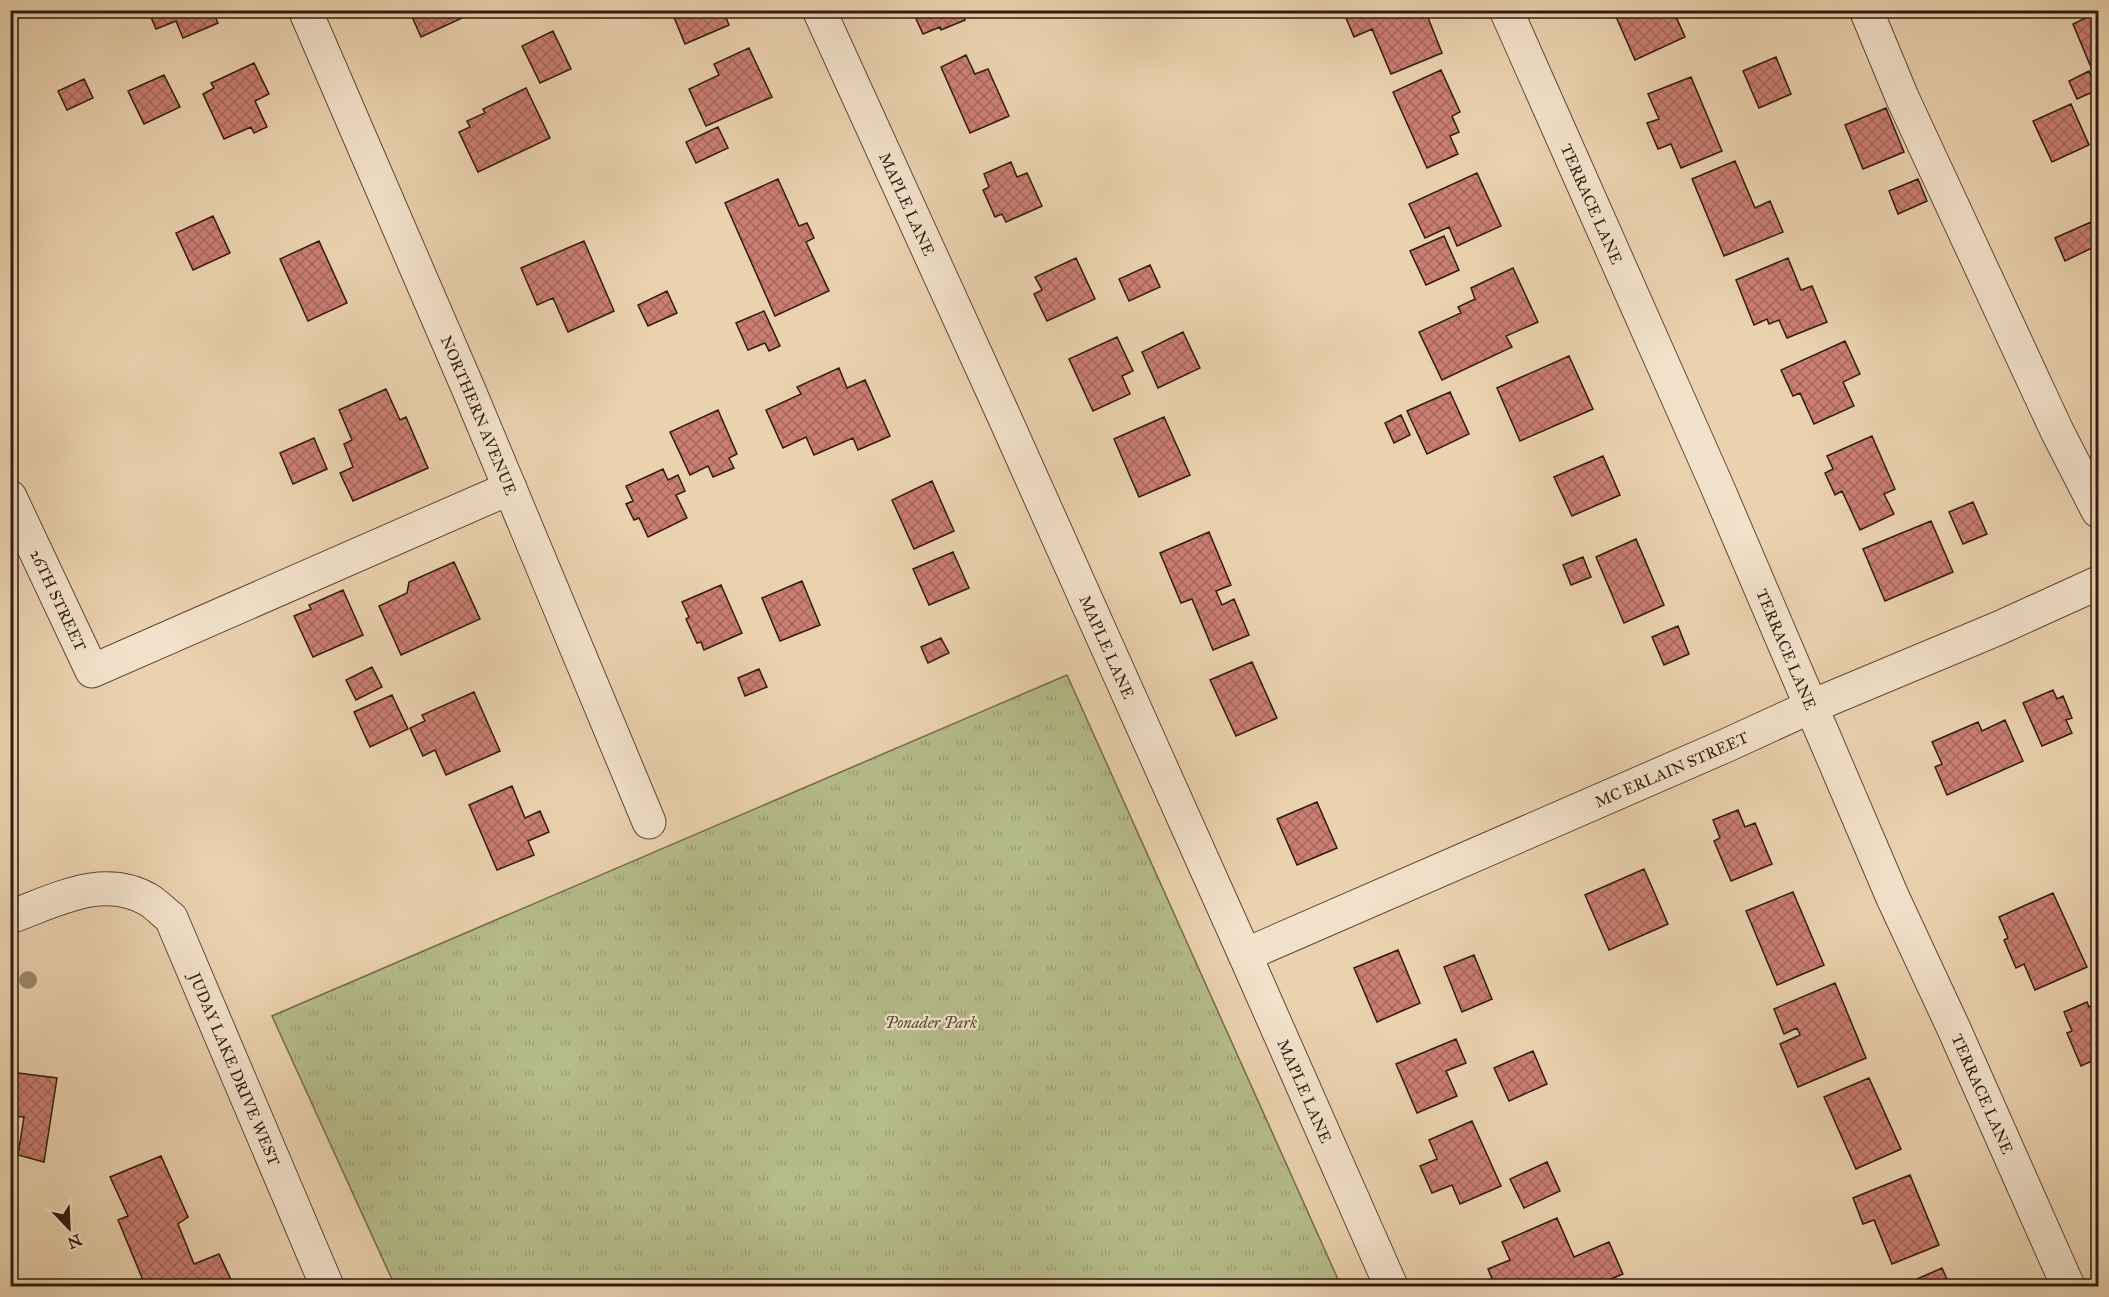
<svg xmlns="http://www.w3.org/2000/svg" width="2109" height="1297" font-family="'IM FELL Great Primer',serif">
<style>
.grass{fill:url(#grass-tufts);stroke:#746b4e;stroke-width:1.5}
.building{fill:url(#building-cross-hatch);stroke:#311a10;stroke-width:1.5}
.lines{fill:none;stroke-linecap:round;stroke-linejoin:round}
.minor-casing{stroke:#604838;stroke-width:35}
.minor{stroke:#f2e2cb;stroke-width:33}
.tree{fill:#9b886c}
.labels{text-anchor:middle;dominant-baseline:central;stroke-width:4.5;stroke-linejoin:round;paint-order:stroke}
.street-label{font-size:16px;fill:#311a10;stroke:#f2e2cb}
.park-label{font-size:16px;font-style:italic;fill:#594b35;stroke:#f2e2cb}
</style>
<defs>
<pattern id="grass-tufts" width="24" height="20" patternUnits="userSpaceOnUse" patternTransform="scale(1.5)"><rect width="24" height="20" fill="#b6bc8b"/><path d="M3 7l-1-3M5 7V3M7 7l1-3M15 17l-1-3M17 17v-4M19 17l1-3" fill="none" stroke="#9da177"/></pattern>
<pattern id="building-cross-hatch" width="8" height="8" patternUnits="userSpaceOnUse" patternTransform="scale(1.5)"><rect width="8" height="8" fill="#ca7e72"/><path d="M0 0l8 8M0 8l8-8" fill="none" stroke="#a5665c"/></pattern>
</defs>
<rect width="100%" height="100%" fill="#ebd2af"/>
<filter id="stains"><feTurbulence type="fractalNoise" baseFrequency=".00333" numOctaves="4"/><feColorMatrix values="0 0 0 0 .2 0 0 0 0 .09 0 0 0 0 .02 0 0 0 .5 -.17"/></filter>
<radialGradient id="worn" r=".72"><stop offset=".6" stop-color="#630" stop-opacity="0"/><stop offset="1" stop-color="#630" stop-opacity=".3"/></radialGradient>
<path class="grass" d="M1067,675L1341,1286H395L272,1016Z"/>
<path class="building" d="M148,10H212L218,23L183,38L176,21L156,29Z
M409,10H477V11L421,37Z
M671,10H723L729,25L685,44Z
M912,10H964L961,12L965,20L941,30L940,27L923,34Z
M1350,10H1425L1442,53L1391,74L1372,29L1354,37L1344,13Z
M1617,10H1673L1685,37L1635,60L1614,12Z
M2098,12V70L2093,72L2073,24Z
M553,31L571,69L540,83L522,46Z
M749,48L772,97L706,126L689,89L719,75L714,64Z
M966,55L975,74L988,69L1009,116L970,133L941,67Z
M1776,57L1791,94L1759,108L1743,71Z
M254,63L269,94L255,101L267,127L254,133L251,127L224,139L203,94L214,88L211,83Z
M1441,70L1460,112L1452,116L1459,132L1450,136L1458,154L1427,168L1393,92Z
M2089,71L2097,90L2077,99L2069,81Z
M164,75L180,107L144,124L128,91Z
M1691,77L1722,151L1681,168L1671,144L1658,149L1647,123L1659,119L1648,94Z
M84,79L93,98L67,110L58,91Z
M526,88L550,138L478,172L459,132L470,127L467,121L485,113L483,109Z
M2071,104L2089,145L2052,162L2033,121Z
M1886,108L1904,152L1863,169L1845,125Z
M718,127L728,148L696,163L686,142Z
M1735,161L1755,208L1770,201L1783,232L1724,256L1692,179Z
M1011,162L1017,177L1027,173L1042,206L1006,222L1002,214L995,217L983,190L989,187L984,174Z
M1477,173L1501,226L1457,246L1449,227L1425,238L1409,204Z
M778,179L799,226L807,223L814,238L806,242L829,291L775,316L725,203Z
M1918,179L1927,201L1898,214L1889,191Z
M213,216L230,253L193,270L176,233Z
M2091,222L2098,239V245L2065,261L2055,238Z
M1444,236L1459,270L1426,285L1410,251Z
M319,241L347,303L308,321L280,259Z
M584,241L614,311L568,332L553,298L537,305L521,268Z
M1076,258L1095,299L1047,321L1034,294L1042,290L1035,277Z
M1788,258L1801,290L1812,286L1827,322L1787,338L1779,320L1769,324L1767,319L1754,325L1736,280Z
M1150,265L1160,287L1129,301L1119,279Z
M1513,268L1538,322L1506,336L1512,347L1442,380L1419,332L1461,313L1458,307L1475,299L1471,288Z
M667,291L677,313L648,326L638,305Z
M764,311L780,346L769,351L765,343L748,350L736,323Z
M1183,332L1200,368L1158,388L1142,352Z
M1117,337L1133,371L1122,376L1130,394L1093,411L1069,359Z
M1845,341L1860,374L1843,382L1854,406L1814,424L1800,393L1793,396L1781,370Z
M1569,356L1593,409L1520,441L1497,388Z
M839,368L847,388L865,380L890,436L858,450L853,438L814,455L806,437L783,448L766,410L801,394L797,387Z
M386,389L400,420L406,417L428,468L353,501L340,473L353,467L344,444L352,440L339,410Z
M1450,392L1469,434L1427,454L1407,411Z
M718,410L737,454L729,458L734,468L713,477L708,466L690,475L670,432Z
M1401,415L1410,435L1394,443L1385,423Z
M1164,417L1190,475L1139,497L1114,439Z
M1872,436L1895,489L1884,494L1894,514L1860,530L1842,491L1835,495L1825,473L1833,469L1827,456Z
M314,438L327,469L293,484L280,453Z
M1603,456L1620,495L1572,516L1554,477Z
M663,469L668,480L678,475L685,491L676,495L687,518L648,537L639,518L634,520L626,504L633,501L626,486Z
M932,481L954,531L914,549L892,500Z
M1973,502L1987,534L1963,544L1949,512Z
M1931,521L1953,572L1885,601L1863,549Z
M1209,532L1231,585L1216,591L1222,605L1234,599L1249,635L1213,650L1192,599L1181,603L1160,553Z
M1636,539L1664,605L1624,623L1596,557Z
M953,552L969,588L929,605L913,569Z
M1583,557L1591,577L1571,585L1563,565Z
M454,562L480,619L401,655L379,606L407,593L409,582Z
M802,581L820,625L780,641L762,598Z
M721,585L742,633L704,650L701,642L697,643L686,619L689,617L682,602Z
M343,590L363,635L313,657L294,616L311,609L309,605Z
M1678,626L1689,654L1664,665L1652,637Z
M941,638L949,653L928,663L921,647Z
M1252,662L1277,718L1236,736L1210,680Z
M372,667L382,687L356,700L346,680Z
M759,669L767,687L745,696L738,678Z
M2053,690L2057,699L2063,696L2072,718L2066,720L2072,733L2042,746L2023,703Z
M474,692L500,751L446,775L435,750L423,756L410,728L425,721L422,715Z
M392,695L408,729L370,747L354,712Z
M2005,720L2023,761L1947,795L1935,767L1942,764L1932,742L1978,722L1982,731Z
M512,786L525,818L540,811L549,832L528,841L534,855L497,870L469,805Z
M1317,802L1337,848L1297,865L1277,819Z
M1738,810L1745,827L1755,823L1772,864L1731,881L1714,841L1720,838L1713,820Z
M1644,869L1668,924L1609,950L1585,895Z
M1793,892L1824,965L1777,985L1746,911Z
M2053,893L2087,967L2035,990L2024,964L2016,968L2004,940L2008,938L1999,917Z
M1398,950L1420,1003L1377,1022L1354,968Z
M1474,955L1492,999L1462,1012L1444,967Z
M1835,983L1866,1058L1798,1087L1780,1044L1800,1035L1797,1028L1784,1034L1774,1009Z
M2087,1002L2089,1007L2098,1003V1058L2081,1066L2067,1033L2072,1031L2064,1012Z
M1456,1039L1466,1063L1446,1071L1457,1096L1417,1113L1396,1064Z
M1533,1051L1547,1084L1509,1101L1494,1068Z
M10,1072L57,1078L44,1162L18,1155L24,1117L10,1116Z
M1869,1078L1901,1149L1856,1169L1824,1097Z
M1472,1121L1501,1186L1460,1204L1452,1185L1432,1193L1420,1166L1437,1159L1429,1140Z
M161,1156L188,1217L178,1224L194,1264L219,1254L234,1286H151L149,1283L145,1285L118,1220L128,1216L110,1177Z
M1547,1162L1560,1191L1524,1208L1510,1179Z
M1910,1175L1939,1245L1892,1264L1874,1220L1863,1224L1853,1198Z
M1557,1218L1574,1257L1609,1242L1623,1274L1594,1286H1495L1488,1269L1510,1260L1502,1242Z
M1942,1268L1950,1286H1901Z"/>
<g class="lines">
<g class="minor-casing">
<g id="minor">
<path id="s1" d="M305,10L468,388L649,822"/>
<path id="s2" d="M819,10L1003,414L1245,955L1391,1286"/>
<path id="s3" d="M1506,10L1716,484L1893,898L1954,1029L2068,1286"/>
<path d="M1866,10L1902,97L2057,431L2098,511"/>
<path id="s4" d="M10,497L92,671L510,488"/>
<path id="s5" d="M10,917C55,901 103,873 149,900C157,905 164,913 171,918L327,1286"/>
<path id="s6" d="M1245,955L1725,746L1810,707L1999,628L2098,583"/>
</g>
</g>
<use href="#minor" class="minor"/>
</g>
<circle class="tree" cx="28" cy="980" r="9"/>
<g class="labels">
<g class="street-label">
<text stroke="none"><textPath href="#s3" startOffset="212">TERRACE LANE</textPath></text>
<text stroke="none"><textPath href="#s2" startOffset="213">MAPLE LANE</textPath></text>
<text stroke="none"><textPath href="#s1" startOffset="441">NORTHERN AVENUE</textPath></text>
<text stroke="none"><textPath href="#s4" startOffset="114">26TH STREET</textPath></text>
<text stroke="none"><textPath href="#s2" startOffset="699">MAPLE LANE</textPath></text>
<text stroke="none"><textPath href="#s3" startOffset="698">TERRACE LANE</textPath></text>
<text stroke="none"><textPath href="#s6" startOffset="465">MC ERLAIN STREET</textPath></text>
<text stroke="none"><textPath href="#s5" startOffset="338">JUDAY LAKE DRIVE WEST</textPath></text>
<text stroke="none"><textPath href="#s2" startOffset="1185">MAPLE LANE</textPath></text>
<text stroke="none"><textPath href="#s3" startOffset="1184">TERRACE LANE</textPath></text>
</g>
<g class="park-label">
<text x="931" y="1022">Ponader Park</text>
</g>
</g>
<rect width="2109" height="1297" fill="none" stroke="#ebd2af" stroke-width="36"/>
<rect x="12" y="12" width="2085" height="1273" fill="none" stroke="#311a10" stroke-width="3"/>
<rect x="18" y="18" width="2073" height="1261" fill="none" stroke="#311a10" stroke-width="1.5"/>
<g transform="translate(69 1228) rotate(157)" stroke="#f2e2cb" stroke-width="4.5" paint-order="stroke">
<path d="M0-4.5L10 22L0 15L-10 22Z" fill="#311a10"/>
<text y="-9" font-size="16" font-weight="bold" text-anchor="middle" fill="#311a10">N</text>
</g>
<rect width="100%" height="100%" filter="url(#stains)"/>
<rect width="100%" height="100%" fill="url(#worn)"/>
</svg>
